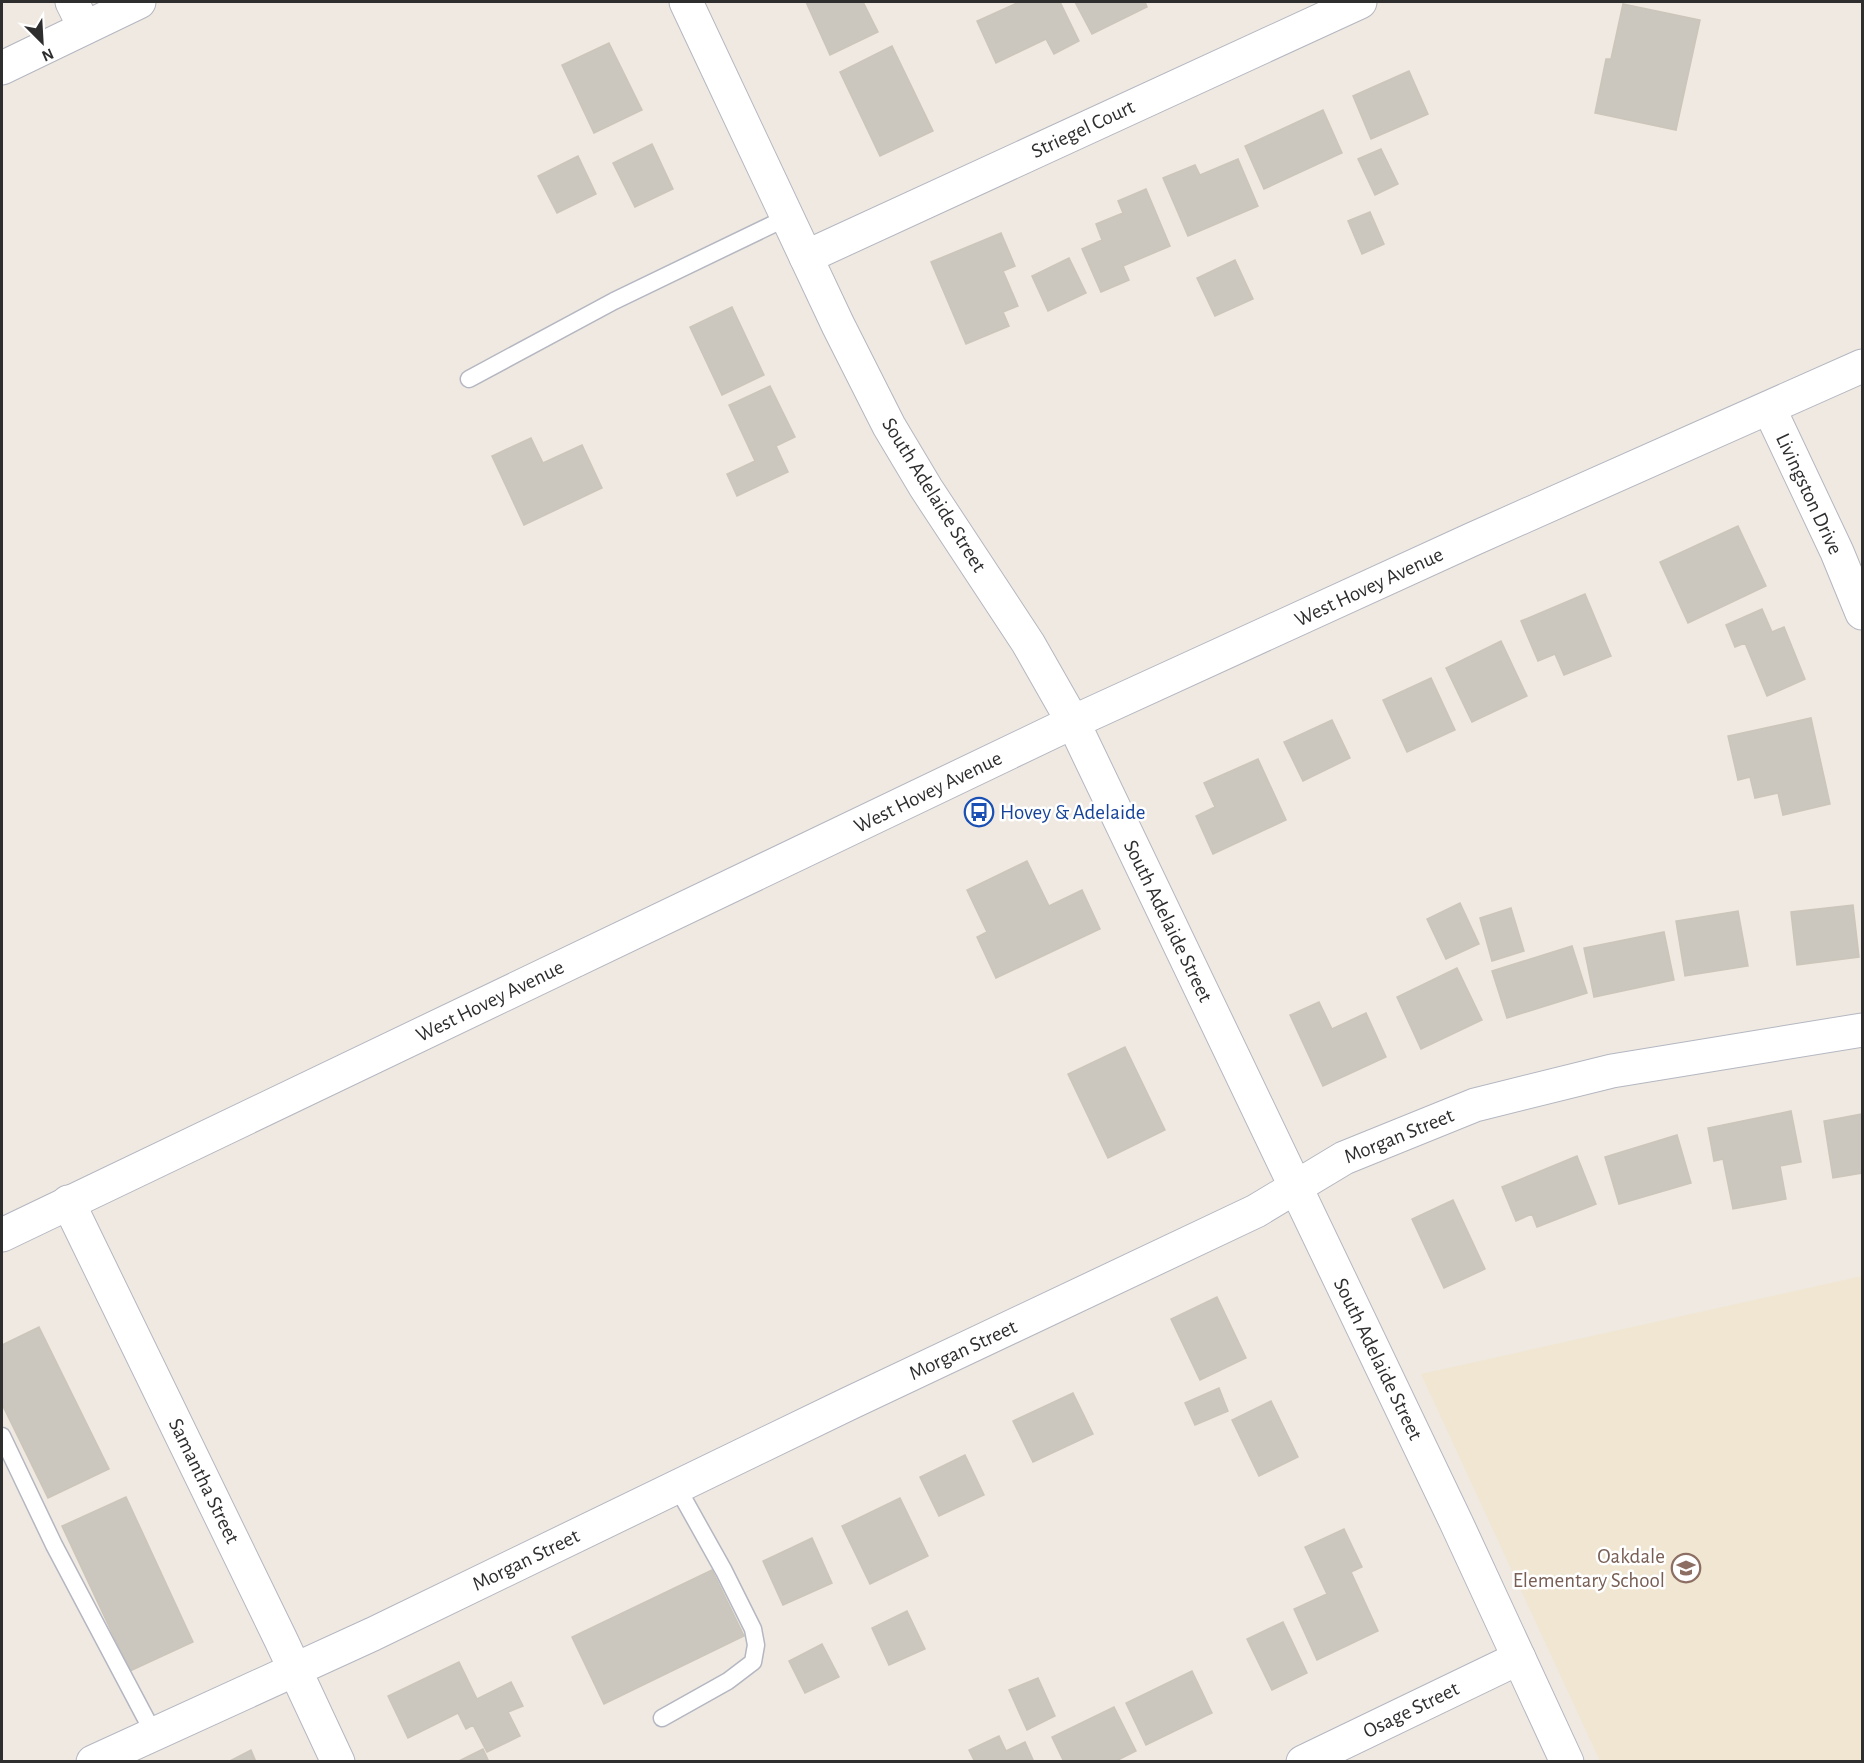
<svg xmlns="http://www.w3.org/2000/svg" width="1864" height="1763" font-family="'Alegreya Sans',sans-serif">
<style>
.education{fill:#f0e6d1}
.building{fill:#cbc7bf;stroke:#cbc5ba;stroke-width:1.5}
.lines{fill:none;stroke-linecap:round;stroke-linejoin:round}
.service-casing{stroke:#b4b7c1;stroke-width:19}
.minor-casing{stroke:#b4b7c1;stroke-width:35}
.tertiary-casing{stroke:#b4b7c1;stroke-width:35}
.secondary-casing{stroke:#b4b7c1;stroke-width:35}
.service{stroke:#fff;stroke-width:16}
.minor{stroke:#fff;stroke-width:33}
.tertiary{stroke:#fff;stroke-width:33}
.secondary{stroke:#fff;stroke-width:33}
.labels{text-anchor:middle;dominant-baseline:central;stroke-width:5;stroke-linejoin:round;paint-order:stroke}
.street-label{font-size:21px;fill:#2e2e2e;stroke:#fff}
.transit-label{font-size:21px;fill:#164399;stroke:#fff;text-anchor:start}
.education-label{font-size:21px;fill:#785e54;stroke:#fff;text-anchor:end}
</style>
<rect width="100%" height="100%" fill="#efe9e1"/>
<path class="education" d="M1862,1276V1761H1600L1421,1374Z"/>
<path class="building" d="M806,2H863L878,32L830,55Z
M1019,2H1060L1079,41L1054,54L1046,39L996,63L977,21Z
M1075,2H1145L1147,7L1092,34Z
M1623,4L1700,20L1676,130L1595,113L1606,59H1611Z
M609,43L642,110L594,133L562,65Z
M892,46L933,131L880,156L840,72Z
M1409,71L1428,114L1371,139L1353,96Z
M1323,110L1342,153L1264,189L1245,146Z
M652,144L673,189L635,207L613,163Z
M1381,149L1398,184L1375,195L1358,159Z
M578,156L596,194L557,213L538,176Z
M1238,159L1258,206L1188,236L1163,178L1195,165L1200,175Z
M1146,189L1170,246L1123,266L1129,280L1101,292L1082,249L1102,240L1096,224L1123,213L1118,201Z
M1370,212L1384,244L1362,254L1348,221Z
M1001,233L1015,266L1003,271L1018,306L1003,312L1009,326L966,344L931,262Z
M1069,258L1086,293L1048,311L1032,276Z
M1235,260L1253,299L1215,316L1197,278Z
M732,307L764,375L722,395L690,327Z
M770,386L795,437L776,446L788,472L737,496L727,474L755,461L729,405Z
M531,438L543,463L582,445L602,488L524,525L492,456Z
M1738,526L1766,586L1688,623L1660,562Z
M1585,594L1611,656L1564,675L1555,654L1538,661L1521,621Z
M1762,609L1772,632L1784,627L1805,679L1767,696L1745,643L1735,647L1726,625Z
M1501,641L1527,696L1472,722L1446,668Z
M1431,678L1455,730L1407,752L1383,700Z
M1811,718L1830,804L1783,815L1778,793L1755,798L1750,777L1738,780L1728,736Z
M1332,720L1350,758L1303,781L1284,742Z
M1258,759L1286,820L1213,854L1196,816L1215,807L1204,783Z
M1027,861L1049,906L1082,890L1100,929L996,978L977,937L987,932L967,890Z
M1460,903L1479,944L1446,959L1427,919Z
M1853,905L1859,957L1797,965L1791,912Z
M1511,908L1524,951L1492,961L1480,918Z
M1738,911L1748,966L1685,976L1676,921Z
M1664,932L1674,980L1594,997L1584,948Z
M1572,946L1587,993L1507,1018L1492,971Z
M1457,968L1482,1020L1421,1049L1397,997Z
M1319,1002L1332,1029L1366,1013L1386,1057L1323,1086L1290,1015Z
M1125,1047L1165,1130L1108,1158L1068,1074Z
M1791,1111L1801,1162L1780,1166L1786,1199L1733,1209L1723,1159L1714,1161L1708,1128Z
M1862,1114V1173L1833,1178L1824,1121Z
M1677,1135L1691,1183L1619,1204L1605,1157Z
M1577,1156L1596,1204L1537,1227L1532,1214L1516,1221L1502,1187Z
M1453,1200L1485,1269L1444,1288L1412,1219Z
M1217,1297L1246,1358L1200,1380L1171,1319Z
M39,1327L109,1469L48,1498L2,1404V1345Z
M1219,1388L1228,1411L1195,1425L1185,1403Z
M1073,1393L1093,1434L1033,1462L1013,1421Z
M1271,1401L1298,1457L1259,1476L1232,1420Z
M965,1455L984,1495L939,1516L920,1477Z
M126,1497L193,1642L130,1671L62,1526Z
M900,1498L928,1556L870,1584L842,1526Z
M1344,1529L1362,1567L1351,1572L1378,1631L1317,1660L1294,1609L1327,1594L1305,1547Z
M812,1538L832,1583L783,1605L763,1561Z
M712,1570L744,1636L604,1704L572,1637Z
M907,1611L925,1649L889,1665L872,1628Z
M1283,1622L1307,1673L1272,1690L1247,1639Z
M822,1644L839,1677L805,1693L789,1661Z
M459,1662L477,1699L511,1682L523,1706L508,1712L520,1736L487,1752L473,1725L466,1729L458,1713L408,1738L388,1696Z
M1192,1671L1212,1713L1146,1745L1126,1703Z
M1038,1678L1055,1716L1027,1730L1009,1690Z
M1114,1707L1136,1751L1114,1762H1064L1052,1737Z
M999,1736L1006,1751L1025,1742L1034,1762H975L969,1750Z
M483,1749L489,1762H457Z
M251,1750L256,1762H228Z"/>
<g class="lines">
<g class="service-casing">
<path id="service" d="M469,379L614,301L788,217
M2,1436L54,1545L154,1734
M662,1718L728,1681L753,1662L756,1645L753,1629L724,1571L677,1487"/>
</g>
<g class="minor-casing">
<path id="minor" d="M72,2L85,28
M2,68L139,2
M806,257L1360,2
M1769,408L1837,552L1862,613
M68,1202L281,1640L338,1762
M93,1762L373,1634L848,1404L1256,1211L1344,1158L1475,1105L1612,1071L1862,1030
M1303,1762L1519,1658"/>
</g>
<g class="tertiary-casing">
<path id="tertiary" d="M686,2L838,325L889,426L926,488L1028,643L1073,722L1456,1522L1567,1762"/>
</g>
<g class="secondary-casing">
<path id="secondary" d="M2,1235L1073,722L1473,539L1862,366"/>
</g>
<use href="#service" class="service"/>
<use href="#minor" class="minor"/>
<use href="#tertiary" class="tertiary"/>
<use href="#secondary" class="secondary"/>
</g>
<defs>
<g id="bus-ring" transform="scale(1.5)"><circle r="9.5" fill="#fff" stroke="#1a4fb4" stroke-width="1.5"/><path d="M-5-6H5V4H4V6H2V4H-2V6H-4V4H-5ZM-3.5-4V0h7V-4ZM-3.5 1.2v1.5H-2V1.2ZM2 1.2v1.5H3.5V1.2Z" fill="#1a4fb4"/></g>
<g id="school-ring" transform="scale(1.5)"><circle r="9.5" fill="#fff" stroke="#8d6e63" stroke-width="1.5"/><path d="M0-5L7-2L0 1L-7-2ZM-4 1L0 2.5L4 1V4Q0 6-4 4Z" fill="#8d6e63"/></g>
</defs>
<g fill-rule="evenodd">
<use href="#bus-ring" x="979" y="812"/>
<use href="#school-ring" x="1686" y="1568"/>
</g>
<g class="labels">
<g class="street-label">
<text transform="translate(1083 129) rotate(-25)">Striegel Court</text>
<text transform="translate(1809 494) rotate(65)">Livingston Drive</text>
<text transform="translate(934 495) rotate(58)">South Adelaide Street</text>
<text transform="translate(1369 587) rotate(-25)">West Hovey Avenue</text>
<text transform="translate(928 792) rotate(-26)">West Hovey Avenue</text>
<text transform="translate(1168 921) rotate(64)">South Adelaide Street</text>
<text transform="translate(490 1001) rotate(-26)">West Hovey Avenue</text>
<text transform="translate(1399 1136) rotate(-22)">Morgan Street</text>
<text transform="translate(963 1350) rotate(-25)">Morgan Street</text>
<text transform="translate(1378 1359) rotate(64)">South Adelaide Street</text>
<text transform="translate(204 1481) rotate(64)">Samantha Street</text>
<text transform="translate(526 1560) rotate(-26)">Morgan Street</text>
<text transform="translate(1411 1710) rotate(-26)">Osage Street</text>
</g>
<g class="transit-label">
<text x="1000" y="812">Hovey &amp; Adelaide</text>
</g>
<g class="education-label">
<text x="1665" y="1556">Oakdale<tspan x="1665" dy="24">Elementary School</tspan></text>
</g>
</g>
<rect width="1864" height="1763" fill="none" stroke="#2e2e2e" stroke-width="6"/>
<g transform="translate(42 42) rotate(156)" stroke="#ffffff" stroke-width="4.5" paint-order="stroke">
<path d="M0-4.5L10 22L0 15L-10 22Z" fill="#2e2e2e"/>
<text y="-9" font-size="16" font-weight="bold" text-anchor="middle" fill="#2e2e2e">N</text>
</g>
</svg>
